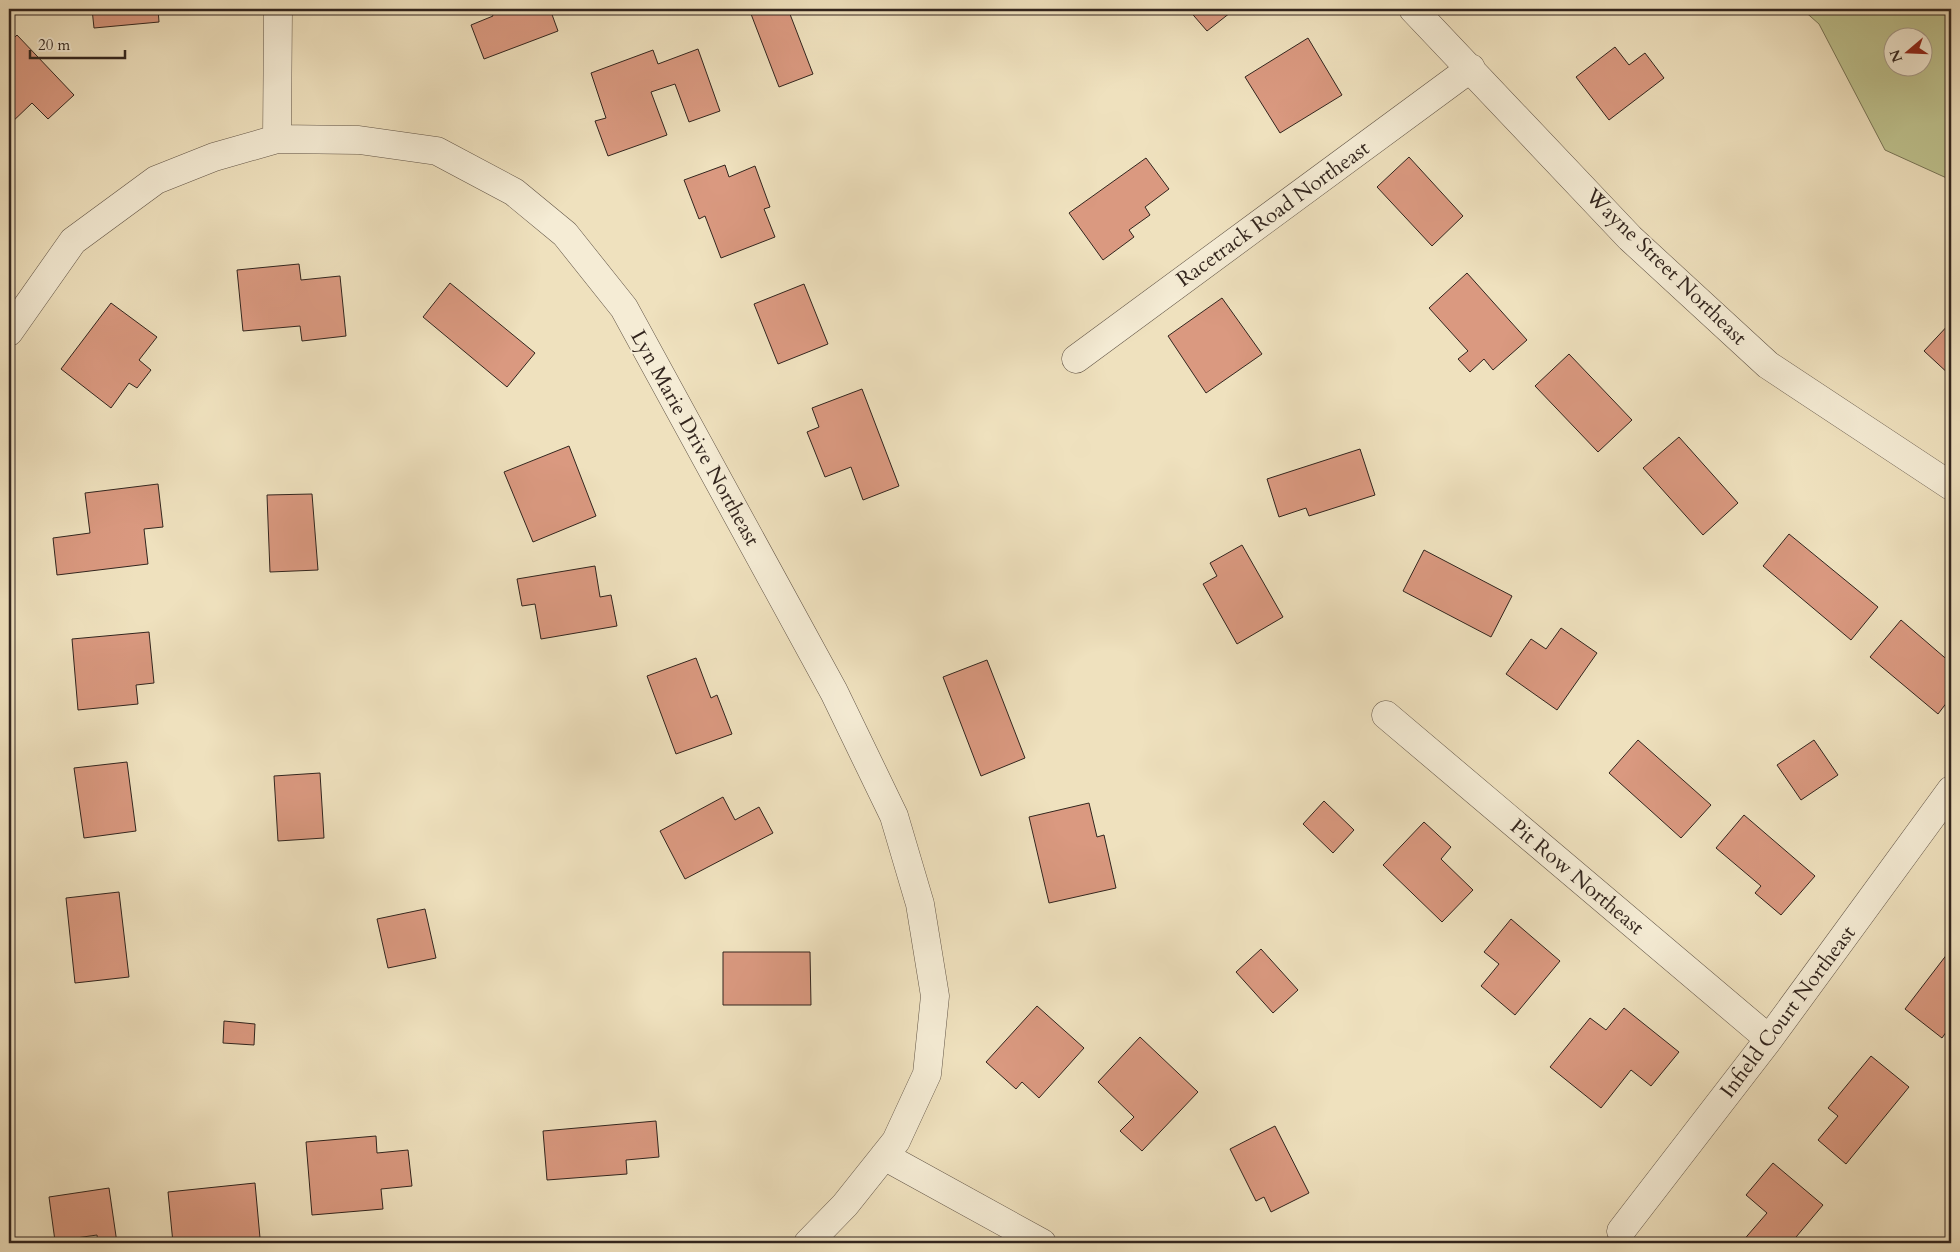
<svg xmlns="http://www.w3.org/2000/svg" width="1960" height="1252" font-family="Cardo,serif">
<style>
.green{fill:#bec28e;stroke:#787456;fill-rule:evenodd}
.building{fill:#da9980;stroke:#32251e}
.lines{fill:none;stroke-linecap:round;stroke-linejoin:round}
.minor-casing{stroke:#615446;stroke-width:29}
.minor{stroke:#f5ecd5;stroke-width:28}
.labels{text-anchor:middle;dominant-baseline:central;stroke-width:4;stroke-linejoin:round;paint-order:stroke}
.street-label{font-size:21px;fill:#32251e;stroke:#f5ecd5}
</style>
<rect width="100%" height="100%" fill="#efe1be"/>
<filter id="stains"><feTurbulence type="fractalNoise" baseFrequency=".004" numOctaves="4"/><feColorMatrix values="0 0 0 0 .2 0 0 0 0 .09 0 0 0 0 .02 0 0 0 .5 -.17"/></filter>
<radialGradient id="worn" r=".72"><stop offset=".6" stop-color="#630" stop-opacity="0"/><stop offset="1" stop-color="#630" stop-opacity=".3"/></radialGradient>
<path class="green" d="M1802,9H1951V180L1885,150L1819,24ZM1892,38H1922V68H1892Z"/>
<path class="building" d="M92,9H158L159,22L94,28Z
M490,9H550L558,31L484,59L471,25L493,16Z
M766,9H788L813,74L779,87L751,14Z
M1188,9H1235L1207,31Z
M17,35L74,95L48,119L32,103L9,125V43Z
M1308,38L1342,95L1280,133L1245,77Z
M1615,47L1629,65L1645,53L1664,78L1609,120L1576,77Z
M698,49L720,111L689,122L675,84L651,92L667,135L608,156L595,121L606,118L591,73L653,50L658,64Z
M1409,157L1463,216L1432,246L1377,187Z
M1146,158L1169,189L1145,207L1150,215L1129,230L1134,237L1103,260L1069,213Z
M725,165L729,177L755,166L770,207L764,209L775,237L721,258L705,216L699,219L684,180Z
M299,264L301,280L340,276L346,336L302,341L300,326L243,331L237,270Z
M1467,273L1527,340L1493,370L1484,359L1470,372L1458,359L1468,351L1429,308Z
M450,283L535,353L507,387L423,317Z
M804,284L828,344L778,364L754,304Z
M1222,298L1262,354L1206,393L1168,336Z
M111,303L157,337L139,360L151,370L137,388L129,383L111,408L61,369Z
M1951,322V376L1924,351Z
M1569,354L1632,420L1598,452L1535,386Z
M862,389L899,486L863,500L851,467L825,477L807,432L819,427L812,408Z
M1679,437L1738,503L1703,535L1643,468Z
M569,446L596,516L533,542L504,472Z
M1360,449L1375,495L1309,516L1306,508L1279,517L1267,479Z
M158,484L163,527L144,529L148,564L57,575L53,538L90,533L85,493Z
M312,494L318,570L270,572L267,495Z
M1789,534L1878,607L1851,640L1763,566Z
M1242,545L1283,617L1237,644L1203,584L1217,576L1210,563Z
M1424,550L1512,596L1491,637L1403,591Z
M595,566L600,597L611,595L617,626L541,639L535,604L522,606L517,579Z
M1901,620L1951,663V697L1938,714L1870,657Z
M1561,628L1597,653L1557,710L1506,674L1531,639L1546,649Z
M149,632L154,683L136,685L138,704L78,710L72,639Z
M696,658L711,698L717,695L732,734L676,754L647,676Z
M987,660L1025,758L981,776L943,677Z
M1638,740L1711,805L1681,838L1609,773Z
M1814,740L1838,775L1801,800L1777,765Z
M127,762L136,831L84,838L74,768Z
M320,773L324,838L278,841L274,776Z
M723,797L735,820L759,807L773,833L685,879L660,831Z
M1324,801L1354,830L1333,853L1303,824Z
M1089,803L1097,837L1104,835L1116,888L1049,903L1029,817Z
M1744,815L1815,876L1781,915L1755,893L1761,886L1716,848Z
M1424,822L1451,847L1441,859L1473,890L1442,922L1383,865Z
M119,892L129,977L75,983L66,898Z
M425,909L436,958L388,968L377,919Z
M1511,919L1560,961L1515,1015L1481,986L1499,964L1484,952Z
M1261,949L1298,990L1273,1013L1236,972Z
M1951,949V1025L1942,1038L1905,1009Z
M723,952H810L811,1005H723Z
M1037,1006L1084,1048L1039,1098L1022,1082L1016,1089L986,1062Z
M1624,1008L1679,1052L1651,1086L1631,1070L1601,1108L1550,1067L1590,1018L1606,1030Z
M224,1021L255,1024L254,1045L223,1043Z
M1140,1037L1198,1092L1142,1151L1120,1131L1134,1117L1098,1082Z
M1871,1056L1909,1087L1846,1164L1818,1140L1838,1116L1828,1108Z
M656,1121L659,1157L626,1160L627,1174L547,1180L543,1131Z
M1275,1126L1309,1193L1271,1212L1264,1197L1256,1201L1230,1149Z
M376,1136L377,1153L408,1150L412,1186L381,1189L383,1209L312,1215L306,1142Z
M1773,1163L1823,1205L1791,1243H1741L1767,1213L1746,1195Z
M255,1183L260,1238L205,1243H173L168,1192Z
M109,1188L117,1243H98L97,1235L55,1241L49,1197Z"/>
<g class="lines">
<g class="minor-casing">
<path id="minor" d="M1413,9L1630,238L1768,365L1951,486
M277,139L278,9
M9,332L73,241L156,180L214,157L277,139L359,140L437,151L514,192L565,234L624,308L834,692L894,816L920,904L935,996L927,1074L896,1141L845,1205L808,1243
M1076,359L1471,68
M1386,715L1769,1039
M884,1156L1042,1243
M1621,1231L1769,1039L1951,790"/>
</g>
<use href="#minor" class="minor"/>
</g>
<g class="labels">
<g class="street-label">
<text transform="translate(1273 214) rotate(-36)">Racetrack Road Northeast</text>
<text transform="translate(1666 267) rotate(44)">Wayne Street Northeast</text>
<text transform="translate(695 438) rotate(61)">Lyn Marie Drive Northeast</text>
<text transform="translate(1577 877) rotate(40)">Pit Row Northeast</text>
<text transform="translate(1788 1012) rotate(-53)">Infield Court Northeast</text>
</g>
</g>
<rect width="1960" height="1252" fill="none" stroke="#efe1be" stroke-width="30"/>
<rect x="10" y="10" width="1940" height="1232" fill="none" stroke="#32251e" stroke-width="2.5"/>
<rect x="15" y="15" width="1930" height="1222" fill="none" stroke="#32251e"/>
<g transform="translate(1908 52) rotate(251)"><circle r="24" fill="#f5ecd5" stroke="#a79c8c"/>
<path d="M0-4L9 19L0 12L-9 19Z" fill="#8f2418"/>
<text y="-8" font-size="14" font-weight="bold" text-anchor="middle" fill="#32251e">N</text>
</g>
<path d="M30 50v8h95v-8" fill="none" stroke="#32251e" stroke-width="2.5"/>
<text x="38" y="50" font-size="15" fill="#32251e" stroke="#f5ecd5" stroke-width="4" paint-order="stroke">20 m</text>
<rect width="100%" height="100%" filter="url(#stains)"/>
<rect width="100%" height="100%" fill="url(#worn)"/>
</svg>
